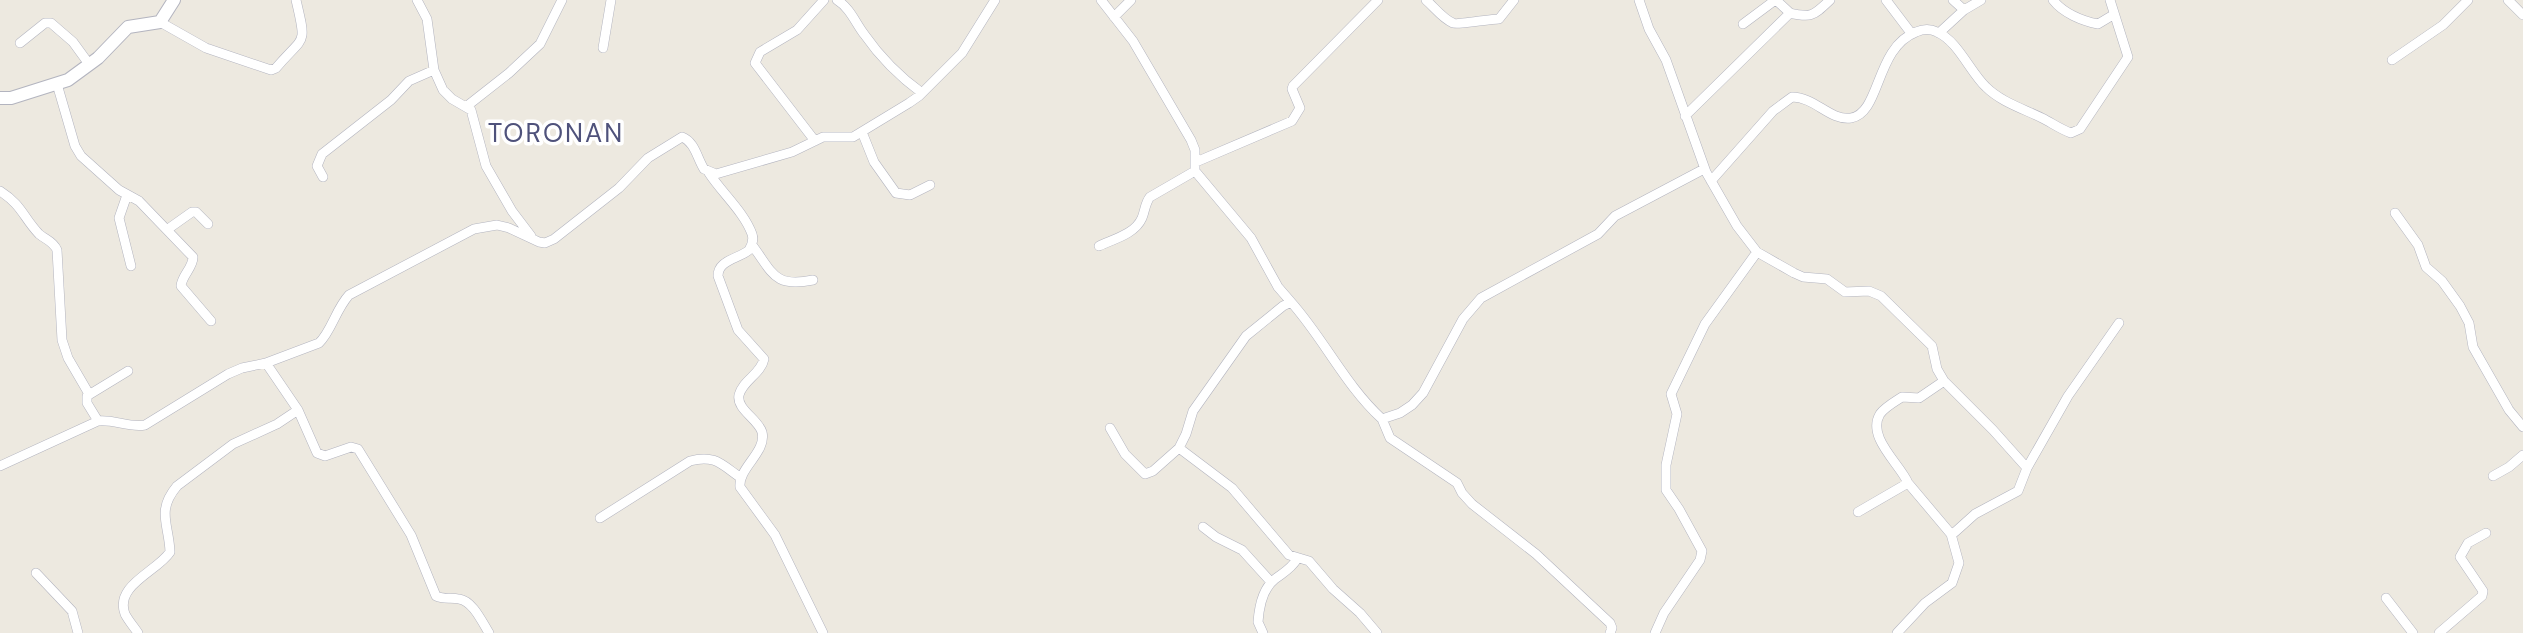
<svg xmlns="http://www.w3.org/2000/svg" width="2523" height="633" font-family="'DM Sans',sans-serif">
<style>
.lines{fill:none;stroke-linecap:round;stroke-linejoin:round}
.minor-casing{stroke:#b3b4bf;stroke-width:10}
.tertiary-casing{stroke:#b3b4bf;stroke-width:14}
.minor{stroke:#fff;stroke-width:9}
.tertiary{stroke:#fff;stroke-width:12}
.labels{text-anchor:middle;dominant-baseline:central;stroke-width:7;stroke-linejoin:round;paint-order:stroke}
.quarter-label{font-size:26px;letter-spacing:2px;fill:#4f527b;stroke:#fff}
</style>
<rect width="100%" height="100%" fill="#ede9e0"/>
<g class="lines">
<g class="minor-casing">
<path id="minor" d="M417,0L427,19L434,70L443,90L452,99L471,110L486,166L512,211L531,236
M837,0C850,8 855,22 864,34C880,57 900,77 922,93
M1101,0L1133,41L1191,140L1195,150V171L1251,238L1278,287L1291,302
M1426,0C1434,7 1443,19 1453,23C1456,25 1490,19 1499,19L1514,0
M1639,0L1649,29L1666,60L1706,172L1737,226L1757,252L1705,324L1671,394L1677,414L1666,465V490L1679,509L1702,551L1700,560L1664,613L1655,633
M1886,0L1911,33
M1953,0L1964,10
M2053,0C2063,13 2082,21 2098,24L2113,15
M2508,0L2523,15
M1789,13C1812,18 1813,16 1830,0
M1114,17L1131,0
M160,22L206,48L271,70L276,68C305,34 307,47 296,0
M1939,33L1964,10L1981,0
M20,43L45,23H51L73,42L89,64
M603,48L611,0
M2392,60L2443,25L2468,0
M57,84L75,146L81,156L119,190L139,201L193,257C193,268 182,275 181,286L211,321
M467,106L509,73L540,44L562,0
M1685,116L1788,15L1789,12L1777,1H1774L1743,24
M862,132L874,162L896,193L910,195L930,185
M815,141L755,63L760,52L797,30L824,0
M1196,162L1292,121L1300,108L1292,89L1293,86L1378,0
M709,173C722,193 744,212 752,234C754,240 752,245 749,250C738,259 718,260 718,276L738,330L764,359C761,374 743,380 739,395C736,409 758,419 762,432C767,452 738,468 740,487L775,535L823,633
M323,177L317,166L322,154L391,100L409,81L434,70
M1711,181L1773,111L1792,97C1815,97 1830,121 1851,118C1881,113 1875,48 1916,32C1923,29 1929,28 1937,32C1958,41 1970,72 1986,87C2001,102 2024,109 2042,118C2052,123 2060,129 2071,133L2080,129L2128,57L2110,0
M0,191C22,205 23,217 39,234C46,240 53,241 57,250L62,340L68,358L89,394
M127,195L119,218L131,266
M2395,213L2418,245L2426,267L2442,281L2460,306L2469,323L2473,347L2509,410L2523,427
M168,229L192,212H196L208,224
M752,245C773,273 774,288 813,280
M1099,246C1114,239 1135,234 1142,218C1145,211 1145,203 1150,197L1195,171
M1757,252L1794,273L1803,277L1827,279L1845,292L1869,291L1881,296L1932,346L1937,369L1944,381L1993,430L2027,468
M266,363L298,410L317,453L325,456L351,447L358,449L411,535L436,596C444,600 451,597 459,599C473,601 482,622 489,633
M1382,419L1390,438L1457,483L1462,493L1472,504L1536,554L1610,623L1612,628L1610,633
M98,421L87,403V396L128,371
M1110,428L1125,454L1145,474L1153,471L1179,448
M0,466L98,421C114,419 129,428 145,425L228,374L242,368L266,363L319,343C331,332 336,309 349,295L474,229L497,225L509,228L539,242L545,243L554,239L619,188L648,158L682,137C695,142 697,158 704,169L716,174L792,152L823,137H853L909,103L919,96L962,53L995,0
M2493,476L2509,467L2523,455
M1908,483C1900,464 1866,437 1880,414C1885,407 1896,401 1902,397L1919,398L1944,381
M1858,512L1908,483L1951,534L1955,532L1975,514L2018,491L2027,468L2068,396L2119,323
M600,518L690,461C715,454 722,465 741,478
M1203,527L1216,537L1242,550L1271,582
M36,573L72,611L78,633
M2386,598L2413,633
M138,633C134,627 128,620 125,614C114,585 158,571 170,552C169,524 156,511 177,486L233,444L277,424L298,410
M1263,633L1258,622C1259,608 1263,588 1275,579C1284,572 1291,569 1297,559
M1377,633L1360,613L1333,589L1309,561L1289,555L1232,488L1179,448L1186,434L1193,411L1246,336L1283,306L1291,302C1324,339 1345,385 1382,419L1400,413L1412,405L1423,393L1463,319L1481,298L1598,234L1615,216L1704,169
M1897,633L1925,603L1952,583L1959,563L1951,534
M2439,633L2482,596L2483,591L2460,557L2468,543L2486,533"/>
</g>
<g class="tertiary-casing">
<path id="tertiary" d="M0,98H11L68,80L98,58L128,27L160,22L174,0"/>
</g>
<use href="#minor" class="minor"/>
<use href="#tertiary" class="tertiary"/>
</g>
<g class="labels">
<g class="quarter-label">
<text x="556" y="133">TORONAN</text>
</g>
</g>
</svg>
